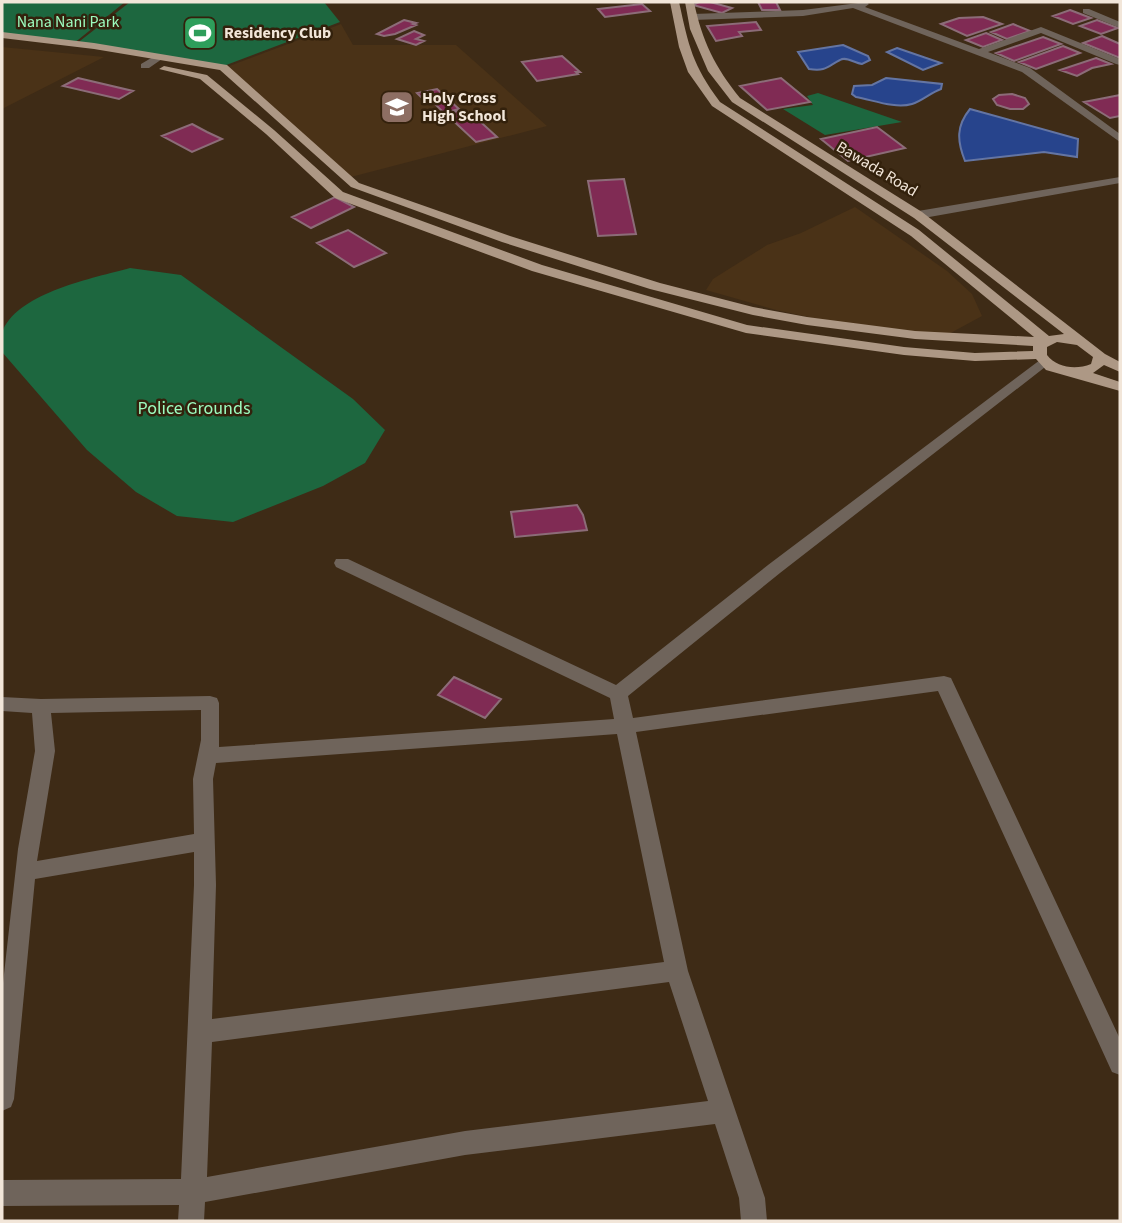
<svg xmlns="http://www.w3.org/2000/svg" width="1122" height="1223" font-family="'Source Sans 3',sans-serif">
<style>
.built{fill:#4a3217}
.green{fill:#1d673f}
.water{fill:#27448c;stroke:#6475a3;stroke-width:2}
.building{fill:#802b54;stroke:#8c6c78;stroke-width:2}
.lines{fill:none;stroke-linecap:round;stroke-linejoin:round}
.minor{fill:#6f645b;fill-rule:evenodd}
.major{fill:#ad9885;fill-rule:evenodd}
.labels{text-anchor:middle;dominant-baseline:central;stroke-width:5;stroke-linejoin:round;paint-order:stroke}
.far-park-label{font-size:16px;fill:#9cfbbe;stroke:#33210c}
.far-poi-label{font-size:16px;font-weight:bold;fill:#f2e6d9;stroke:#33210c;text-anchor:start}
.far-street-label{font-size:16px;fill:#f2e6d9;stroke:#33210c}
.park-label{font-size:18px;fill:#9cfbbe;stroke:#33210c}
</style>
<rect width="100%" height="100%" fill="#3e2b16"/>
<path class="built" d="M341,24L353,45H456L547,126L347,178L224,68Z
M2,47L104,57L2,109Z
M855,207L947,271L972,294L982,316L945,336L859,328L776,310L706,290L713,279L767,245L801,233Z"/>
<path class="green" d="M2,2H125L73,44L2,35Z
M130,2H324L340,22L221,67L76,44Z
M818,93L902,122L825,135L783,109L813,105L807,96Z
M130,268L181,275L353,399L385,430L365,463L323,486L233,522L177,516L136,492L87,450L2,352C2,345 0,335 3,330C20,292 94,278 130,268Z"/>
<path class="water" d="M843,45L868,56L870,60L862,64C854,63 846,56 840,60C828,66 826,72 809,69L798,52Z
M897,48L941,63L923,70L887,52Z
M886,78L942,84L941,89C930,93 922,101 912,104C895,109 873,100 856,97L852,94L854,86L872,85Z
M970,109L1078,139L1077,157L1044,152L965,161C957,141 956,126 970,109Z"/>
<path class="building" d="M699,2H710L732,8L722,13L693,5Z
M758,2H776L780,10H762Z
M642,4L650,11L605,17L598,9Z
M1070,10L1091,18L1073,24L1053,16Z
M983,17L1002,24L967,36L941,24L959,18Z
M404,20L416,23L413,24L416,25L395,34L384,36L377,34Z
M1097,20L1118,28L1101,34L1080,26Z
M756,22L761,30L739,32L742,36L716,41L707,26Z
M1013,24L1030,31L1007,39L991,32Z
M414,31L424,35L416,39L424,41L416,45L397,39Z
M986,33L1002,40L983,47L966,40Z
M1102,36L1120,44V58L1083,43Z
M1043,37L1061,44L1014,61L996,53Z
M1063,46L1080,53L1036,69L1019,62Z
M562,56L580,72H576L578,74L537,81L522,62Z
M1096,58L1111,64L1092,68L1077,76L1060,70Z
M78,78L133,91L119,99L63,86Z
M781,78L810,102L767,110L740,86Z
M437,89L459,109L444,113L429,98L423,99L417,93Z
M1012,94L1025,98L1029,104L1023,109H1010L997,105L993,99L999,95Z
M1120,95V116L1110,118L1084,102Z
M463,110L472,114L497,137L476,142L446,114Z
M192,124L207,132L222,139L192,152L162,136Z
M877,127L905,148L848,161L821,139Z
M624,179L636,234L598,236L588,181Z
M335,197L354,207L311,228L292,217Z
M348,230L386,253L354,267L317,243Z
M577,505L583,515L587,530L515,537L511,512Z
M454,677L501,699L485,718L438,695Z"/>
<g class="lines">
<path class="minor" d="M866,2L869,4L865,7L979,49L1041,27L1120,59V65L1116,64L1041,33L988,52L1030,68L1120,134V142L1022,72L853,8L803,16L693,20L688,17L693,14L803,10Z
M1083,9H1089L1120,22V28L1083,13Z
M158,54L163,57L162,59L149,68H141V64Z
M1120,177V183L918,219L912,215L918,211Z
M1044,357L1051,361L1049,364L780,573L628,696L633,718L944,676L951,678L1120,1039V1075L1112,1072L938,691L636,732L688,971L765,1198L767,1221H741L739,1198L715,1124L465,1155L205,1202L204,1221H178L179,1205L2,1206V1180L181,1179L194,885V852L35,879L14,1099L11,1107L2,1111V992L18,849L35,751L32,713L2,711V697L41,699L210,696L217,698L219,703V747L614,719L610,698L336,567L334,563L336,559H348L616,685L768,565ZM201,710V740L193,779L194,834L37,861L55,751L51,713ZM617,734L664,962L212,1019L216,885L213,779L216,763ZM669,982L708,1101L465,1131L207,1177L212,1042Z"/>
<path class="major" d="M670,2H679C689,47 692,64 720,102L919,230L1049,336L1064,334L914,218L732,102L708,71L690,29L685,2H694C702,41 715,67 740,98L922,212L1105,354L1120,362V372L1104,365L1093,373L1120,382V391L1046,370L1036,359L975,361L904,355L746,333L532,271L335,198L266,134L200,79L159,69L164,66L207,75L274,130L343,192L542,265L747,325L904,347L975,353L1033,351V346L915,339L807,325L753,315L650,289L502,242L351,187L220,70L94,49L2,38V32L94,43L227,65L359,183L510,236L660,283L753,307L807,317L915,331L1034,337L911,236L712,106L688,72L679,47ZM1057,342L1077,345L1093,357L1091,364C1076,370 1057,368 1047,355V347Z"/>
</g>
<defs>
<g id="stadium-square" transform="scale(1.75)"><rect x="-9" y="-9" width="18" height="18" rx="4" fill="#2e9e5b" stroke="#33210c"/><path d="M0-5a6.5 5 0 1 0 0 10a6.5 5 0 1 0 0-10ZM-3.5-1.8h7v3.6h-7Z" fill="#fff"/></g>
<g id="school-square" transform="scale(1.75)"><rect x="-9" y="-9" width="18" height="18" rx="4" fill="#8d6e63" stroke="#33210c"/><path d="M0-5L7-2L0 1L-7-2ZM-4 1L0 2.5L4 1V4Q0 6-4 4Z" fill="#fff"/></g>
</defs>
<g fill-rule="evenodd">
<use href="#stadium-square" x="200" y="33"/>
<use href="#school-square" x="397" y="107"/>
</g>
<g class="labels">
<g class="far-park-label">
<text x="68" y="22">Nana Nani Park</text>
</g>
<g class="far-poi-label">
<text x="224" y="33">Residency Club</text>
<text x="422" y="98">Holy Cross<tspan x="422" dy="18">High School</tspan></text>
</g>
<g class="far-street-label">
<text transform="translate(877 169) rotate(31)">Bawada Road</text>
</g>
<g class="park-label">
<text x="194" y="408">Police Grounds</text>
</g>
</g>
<rect width="1122" height="1223" fill="none" stroke="#f2e6d9" stroke-width="7"/>
</svg>
